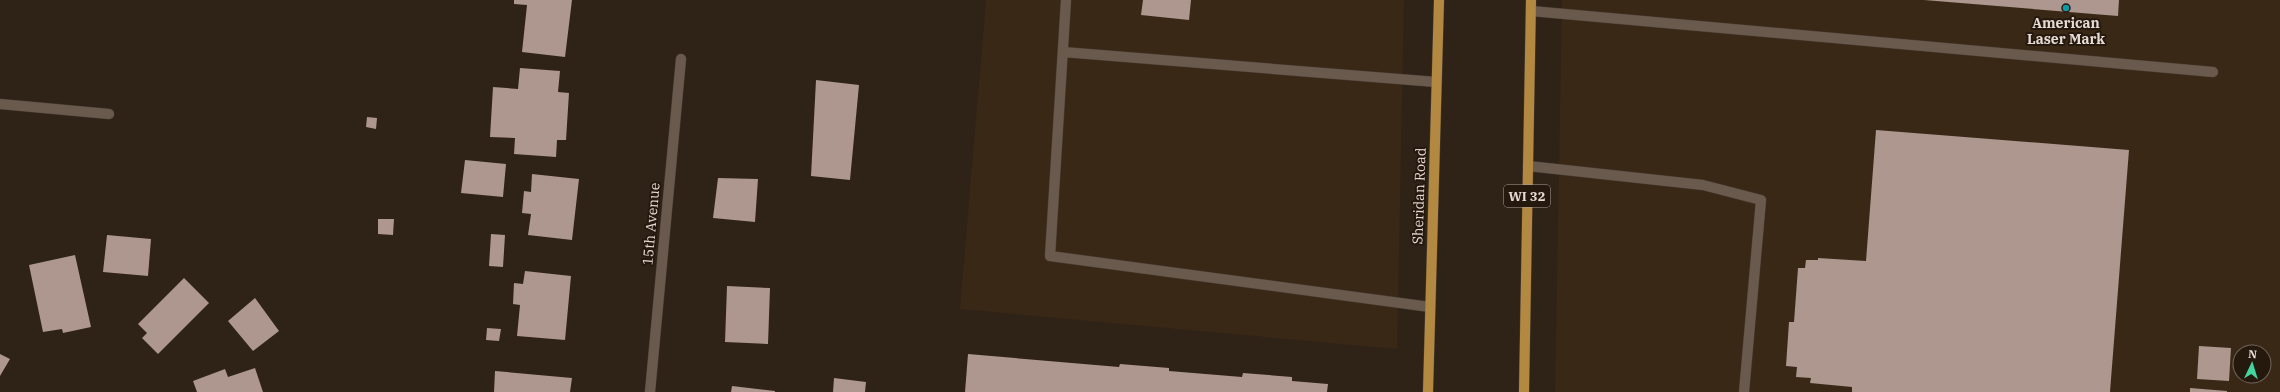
<svg xmlns="http://www.w3.org/2000/svg" width="2280" height="392" font-family="'IBM Plex Serif',serif">
<style>
.built{fill:#3a2817;fill-rule:evenodd}
.building{fill:#ad978f}
.lines{fill:none;stroke-linecap:round;stroke-linejoin:round}
.service-casing{stroke:#483d34;stroke-width:11}
.minor-casing{stroke:#483d34;stroke-width:11}
.primary-casing{stroke:#483d34;stroke-width:11}
.service{stroke:#6a5a4d;stroke-width:10}
.minor{stroke:#6a5a4d;stroke-width:10}
.primary{stroke:#b38941;stroke-width:10}
.culture-dot{fill:#0f9aa8;stroke:#25180d;stroke-width:1.5}
.labels{text-anchor:middle;dominant-baseline:central;stroke-width:4;stroke-linejoin:round;paint-order:stroke}
.shield{fill:#25180d;stroke:#aba098;stroke-width:1}
.shield-label{font-size:13px;font-weight:bold;fill:#e5dbd4}
.poi-label{font-size:14px;font-weight:bold;fill:#e5dbd4;stroke:#25180d}
.street-label{font-size:14px;fill:#e5dbd4;stroke:#25180d}
</style>
<rect width="100%" height="100%" fill="#2f2216"/>
<path class="built" d="M986,0H1404L1397,349L960,309Z
M1562,0H2280V392H1555ZM2240,352H2264V376H2240Z"/>
<path class="building" d="M514,0H572L565,57L522,52L527,5L514,4Z
M1143,0H1191L1189,20L1141,15Z
M1924,0H2119L2118,16Z
M520,68L560,71L558,92L569,93L566,140H557L556,157L514,154L515,138L490,137L493,87L518,89Z
M816,80L859,85L850,180L811,176Z
M367,117L377,118L376,129L366,127Z
M1876,130L2129,150L2110,392H1852V387L1810,383L1811,378L1796,377L1797,367L1786,366L1789,322H1794L1798,268H1805L1806,260H1818V258L1866,261Z
M465,160L506,164L503,197L461,193Z
M532,174L579,179L572,240L528,235L531,214L522,213L524,191L531,192Z
M718,178L758,179L755,222L713,218Z
M378,219H394L393,235L378,234Z
M491,234L505,235L503,267L489,266Z
M107,235L151,239L148,276L103,272Z
M75,255L91,327L63,333L62,329L43,332L29,265Z
M525,271L571,276L565,340L517,336L520,305L513,304L514,283L523,284Z
M184,278L209,303L158,354L142,338L147,333L138,324Z
M727,286L770,288L768,344L725,342Z
M255,298L279,331L253,351L228,321Z
M487,328L501,329L499,341L486,340Z
M2199,346L2231,348L2229,381L2197,379Z
M0,354L10,359L0,376Z
M968,354L1119,367L1120,364L1169,368V371L1242,377L1243,373L1292,377V381L1328,384L1327,392H965Z
M255,368L263,392H197L193,381L225,369L228,377Z
M495,371L572,378L570,392H494Z
M834,378L866,382L865,392H833Z
M732,386L775,391V392H731Z
M2190,388L2227,391V392H2190Z"/>
<g class="lines">
<g class="service-casing">
<path id="service" d="M1066,0L1050,256L1430,307
M1531,11L2213,72
M1063,52L1436,82
M0,104L109,114
M1528,166L1703,185L1761,200L1744,392"/>
</g>
<g class="minor-casing">
<path id="minor" d="M650,392L681,59"/>
</g>
<g class="primary-casing">
<path id="primary" d="M1428,392L1439,0
M1524,392L1531,0"/>
</g>
<use href="#service" class="service"/>
<use href="#minor" class="minor"/>
<use href="#primary" class="primary"/>
</g>
<circle class="culture-dot" cx="2066" cy="8" r="4"/>
<g class="labels">
<rect class="shield" x="1504" y="185" width="46" height="22" rx="3"/>
<g class="shield-label">
<text x="1527" y="196">WI 32</text>
</g>
<g class="poi-label">
<text x="2066" y="23">American<tspan x="2066" dy="16">Laser Mark</tspan></text>
</g>
<g class="street-label">
<text transform="translate(1419 196) rotate(-88)">Sheridan Road</text>
<text transform="translate(651 224) rotate(-85)">15th Avenue</text>
</g>
</g>
<g transform="translate(2252 364) rotate(4)"><circle r="19" fill="#25180d" stroke="#72665d"/>
<path d="M0-3L7 15L0 10L-7 15Z" fill="#44d4a0"/>
<text y="-6" font-size="11" font-weight="bold" text-anchor="middle" fill="#e5dbd4">N</text>
</g>
</svg>
